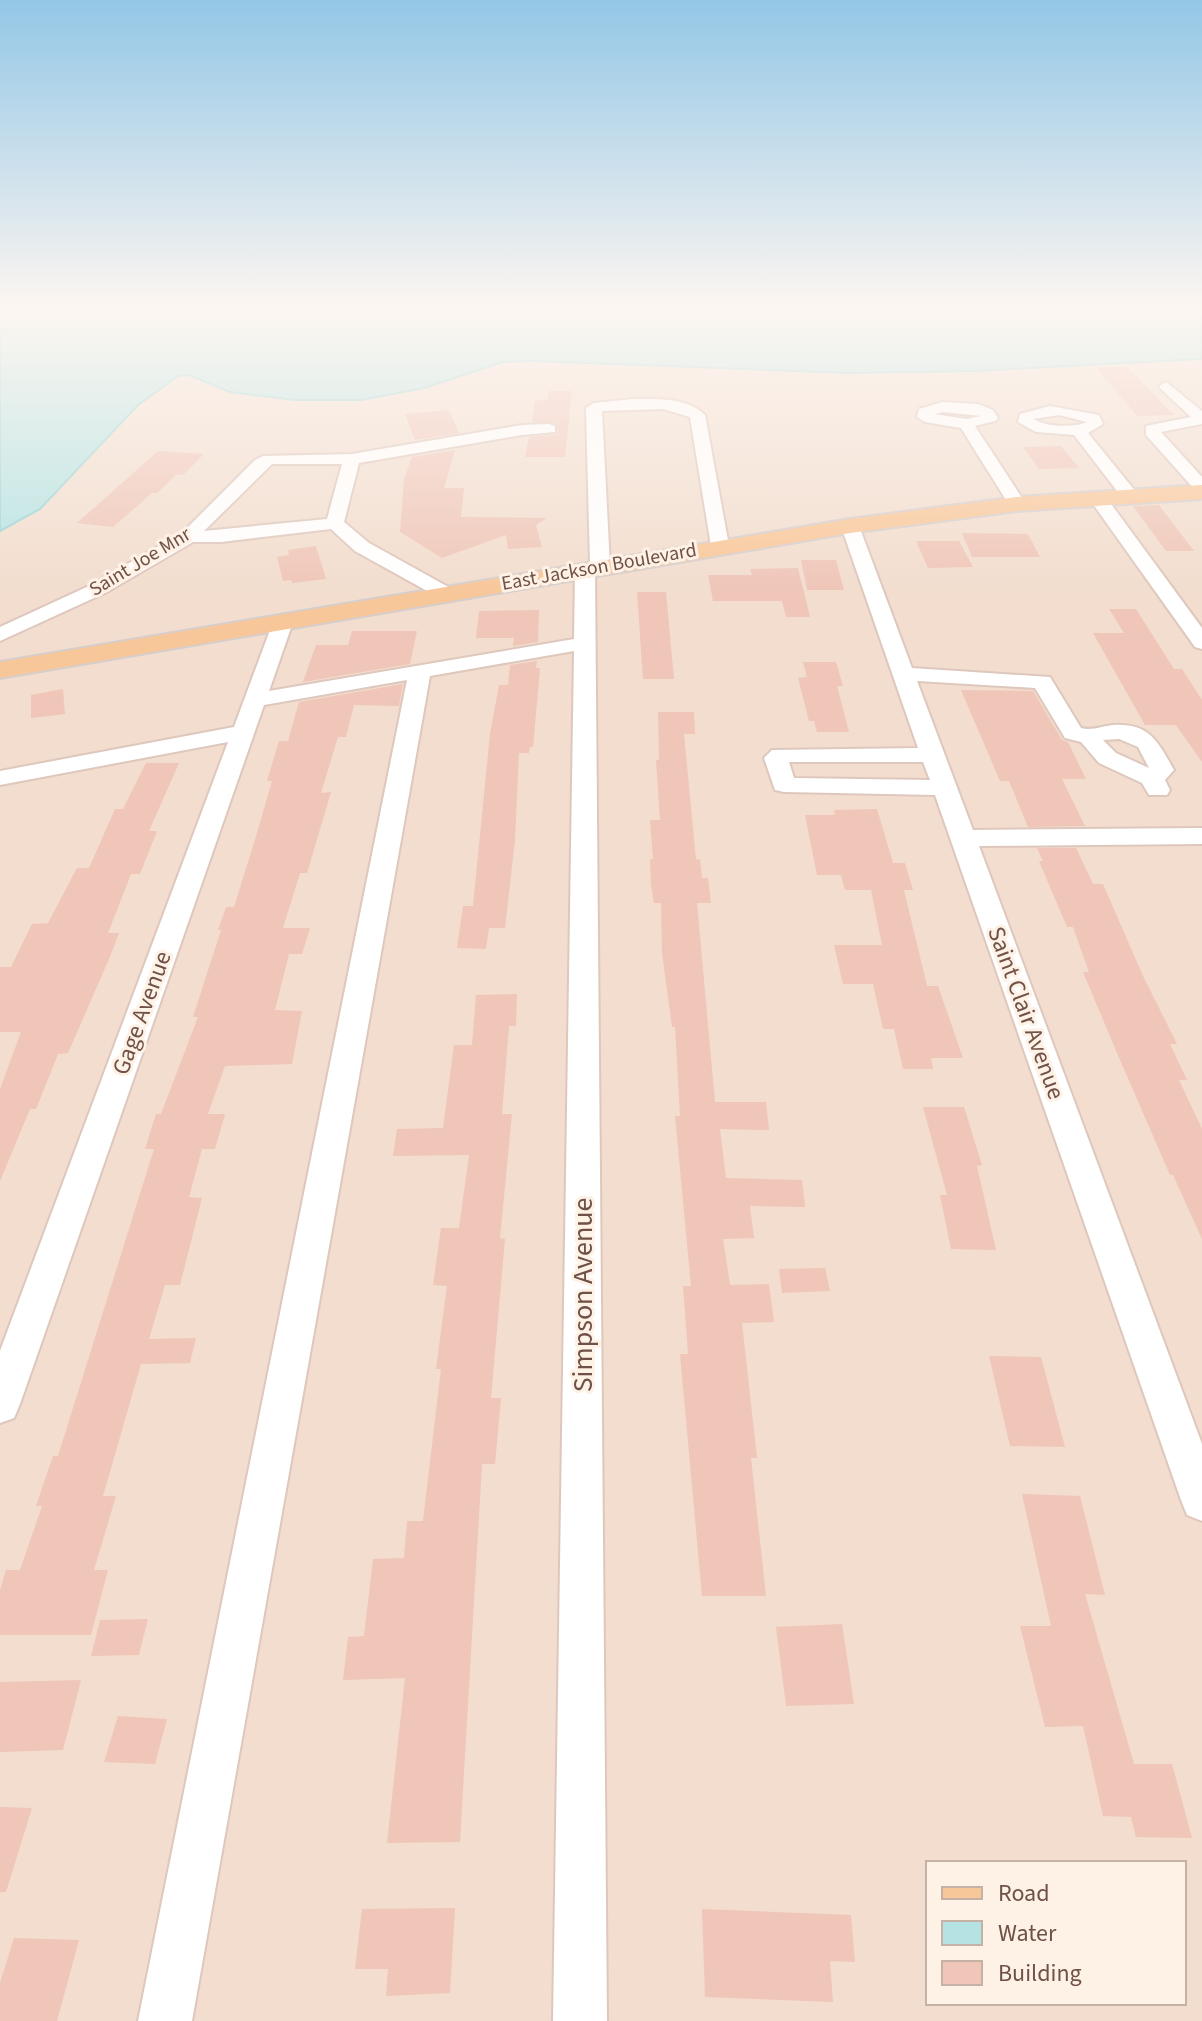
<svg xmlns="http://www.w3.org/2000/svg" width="1202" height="2021" font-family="'Source Sans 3',sans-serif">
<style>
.residential{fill:#f2ddce;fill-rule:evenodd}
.water{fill:#b5e3e3;stroke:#9cd4d4;stroke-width:2}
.building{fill:#efc6b8}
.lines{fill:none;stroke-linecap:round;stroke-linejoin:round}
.minor-casing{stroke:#dec7bc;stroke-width:4}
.major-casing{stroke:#d7cecc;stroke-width:4}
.minor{fill:#fff;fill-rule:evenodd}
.major{fill:#f8c799;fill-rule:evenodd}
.labels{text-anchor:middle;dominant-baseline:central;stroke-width:6;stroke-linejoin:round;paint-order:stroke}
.far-street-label{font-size:20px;fill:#705148;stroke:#fef1e5}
.street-label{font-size:24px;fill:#705148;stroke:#fef1e5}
.near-street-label{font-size:28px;fill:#705148;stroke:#fef1e5}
</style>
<rect width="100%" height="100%" fill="#fbecdf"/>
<path class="residential" d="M1202,359V2021H0V531L40,509L138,405L178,376L189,375L230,392L295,400H361L503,362L650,363L847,373L974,371ZM928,1863H1184V2003H928Z"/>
<path class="water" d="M0,311H1202V359L974,371L847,373L534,361L503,362L424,388L361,400H295L230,392L189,375L178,376L138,405L40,509L0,531Z"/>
<path class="building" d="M1096,367H1127L1174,415L1137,416Z
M549,391H572L565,457H525L529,437L555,435L558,432L556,423L532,422L535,401L548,399Z
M449,410L459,433L415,440L405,414Z
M1061,446L1079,468L1039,469L1023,447Z
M455,450L444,488H464L461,517L547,518L536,525L542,547L508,549L506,535L442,558L400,532L404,480L412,457Z
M158,451L204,454L183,475L177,474L157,493H152L113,527L77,523Z
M1159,505L1194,551H1166L1133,506Z
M962,533L1028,534L1040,557H972Z
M916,541H959L973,567L928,568Z
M316,546L326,579L292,583L291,580L283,581L277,557L289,555L288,550Z
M801,560H836L844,590H807Z
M798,568L810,617H786L782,601H713L708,575H752L750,569Z
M637,592H666L674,679H643Z
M1109,609H1136L1174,669H1182L1202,700V762L1176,725H1145L1093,633H1124Z
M539,610L538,642L513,646L514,638H476L479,611Z
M352,631H417L410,664L303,682L316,645H348Z
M537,661L536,668H540L533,747H530L529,753H519L515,840L505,928H489L486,949L457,948L463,906H473L490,734L499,685H508L510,665Z
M803,662H836L843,686H837L849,732H817L814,721H809L798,678L807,677Z
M403,684L399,706L354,705L346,737H338L321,793L331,792L307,873H300L283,928H310L302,954H289L275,1010L302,1011L292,1064L225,1066L208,1114H225L215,1149H202L189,1197L202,1198L180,1285H165L149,1339L196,1338L190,1363L141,1364L103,1496H116L94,1570H108L91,1635H0V1590L6,1570H20L42,1506H36L53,1456H58L154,1149H145L156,1114H161L198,1017H193L221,930H218L226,907H234L257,833L272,781H267L279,741H288L299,702Z
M63,689L65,714L31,718V695Z
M961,690L1033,691L1062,740L1068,742L1086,779H1062L1085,826L1028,827L1009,781H1000Z
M658,712H694L695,734H684L696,860L700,859L702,878H708L711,903H697L715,1102H766L769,1130L720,1129L726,1178L802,1180L805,1207L750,1206L754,1238L723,1239L730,1285L769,1284L774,1322L742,1323L757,1458H751L766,1596H702L680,1354H688L683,1286H691L675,1116H680L675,1027H672L662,953L661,903H654L651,885L650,859H653L650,820H660L656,760H659Z
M146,763H179L149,831H157L140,874H131L108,933H119L109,959L68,1053L58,1054L36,1109H30L0,1181V1089L21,1032H0V967H11L32,924L48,923L77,868H89L115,809H123Z
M877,809L893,863H905L913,890H904L927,986H938L963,1058H931L933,1069H903L894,1029H883L873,984H843L834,945H882L871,890H845L841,875H817L805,815H835L834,810Z
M1037,848H1076L1093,884H1103L1143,976L1177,1044H1170L1187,1080H1179L1202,1129V1239L1173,1175H1170L1117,1053L1083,972H1089L1073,927H1067L1039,861H1043Z
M517,994L516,1026H509L502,1114H512L500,1238L505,1239L491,1398H501L495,1464H482L460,1842L387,1843L405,1678L343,1680L348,1637L364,1636L373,1559L404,1558L407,1521H423L441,1369H436L447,1286L433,1285L441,1228H459L469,1155L393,1156L397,1129L443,1128L454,1045H472L476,995Z
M923,1107H964L982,1165L977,1166L996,1250L951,1249L940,1195H947Z
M825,1268L830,1291L782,1293L779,1269Z
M989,1356L1041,1357L1065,1447L1010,1446Z
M1022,1494L1080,1496L1105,1595L1085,1594L1134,1764H1172L1192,1838L1136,1837L1131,1817L1103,1816L1083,1726L1045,1727L1020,1626H1051Z
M148,1619L139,1655L91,1656L100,1620Z
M842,1624L854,1704L786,1706L776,1627Z
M81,1680L63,1750L0,1752V1682Z
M118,1716L167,1719L155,1764L104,1762Z
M0,1807L32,1808L6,1892H0Z
M455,1908L450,1993L386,1996L388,1969H355L362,1909Z
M702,1909L851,1915L855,1962L830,1961L833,2002L705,1997Z
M14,1938L79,1940L57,2021H0V1983Z"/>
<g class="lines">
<g class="minor-casing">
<path id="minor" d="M1166,382L1202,411V424L1161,432L1202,477V492L1196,491L1146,435V426L1191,417L1161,389L1159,386Z
M633,399C657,399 687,397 705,415L729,546L720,552L711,546L690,417L663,409L602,411L610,566L607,570H595L607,2021H553L574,651L430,676L192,2021H138L407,680L264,705L20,1404L14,1418L0,1423V1351L228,742L0,785V771L234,727L273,622L283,616L293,622L269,691L574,639L575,569L578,565H590L586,408L594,403Z
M943,402L978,404L993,410L998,418L995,421L975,426L1026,504L1023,508H1011L961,428L925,422L917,417L919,409ZM943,412L981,416L966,419L934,414Z
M1050,406L1099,415L1103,424L1088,433L1136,492L1139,496L1136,500H1124L1074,435L1036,432L1018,422L1020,414ZM1059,415L1087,422C1073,428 1047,427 1033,419Z
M549,424L555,426V432L522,435L359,463L344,522L369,543L452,589L455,593L452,597H438L355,551L331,529L221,542H193L105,593L0,641V627L91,585L183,532L255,460L263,456L352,454L522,425ZM272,464H342L327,519L204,531Z
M1097,492L1103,493L1202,628V649L1195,647L1088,497Z
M850,521L859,526L912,668L1050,677L1081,728C1092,731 1102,726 1113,725C1150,723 1158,742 1174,770L1165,780L1170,790L1167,795H1149L1142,783L1099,763L1081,742L1065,738L1035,688L917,681L973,830L1202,828V844L979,846L1202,1444V1521L1187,1515L1181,1500L935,795L784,792L775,790L764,758L772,750L918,748L841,526ZM1119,739L1138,747L1149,768L1116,753L1103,740ZM789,762H923L930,780L794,778Z"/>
</g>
<g class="major-casing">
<path id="major" d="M1202,485V499L1017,511L850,533L0,678V662L850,519L1017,497Z"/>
</g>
<use href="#minor" class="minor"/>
<use href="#major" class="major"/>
</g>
<linearGradient id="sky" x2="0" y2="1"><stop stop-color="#93c7e6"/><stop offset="0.52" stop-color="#fdf6f1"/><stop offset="1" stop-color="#fdf6f1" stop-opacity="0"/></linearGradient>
<rect width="1202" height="594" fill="url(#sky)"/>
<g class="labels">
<g class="far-street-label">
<text transform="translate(140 562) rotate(-31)">Saint Joe Mnr</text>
<text transform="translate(599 567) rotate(-10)">East Jackson Boulevard</text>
</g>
<g class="street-label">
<text transform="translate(142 1013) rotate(-70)">Gage Avenue</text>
<text transform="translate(1026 1013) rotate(70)">Saint Clair Avenue</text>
</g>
<g class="near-street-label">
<text transform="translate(583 1295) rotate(-90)">Simpson Avenue</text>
</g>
</g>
<rect x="926" y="1861" width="260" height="144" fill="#fef1e5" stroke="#c5b1a6" stroke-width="2"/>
<rect x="942" y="1887" width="40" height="12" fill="#f8c799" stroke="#c5b1a6" stroke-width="2"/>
<text x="998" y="1901" font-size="24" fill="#705148">Road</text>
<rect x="942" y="1921" width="40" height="24" fill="#b5e3e3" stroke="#c5b1a6" stroke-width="2"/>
<text x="998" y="1941" font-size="24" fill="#705148">Water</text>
<rect x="942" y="1961" width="40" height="24" fill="#efc6b8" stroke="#c5b1a6" stroke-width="2"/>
<text x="998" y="1981" font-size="24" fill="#705148">Building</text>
</svg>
